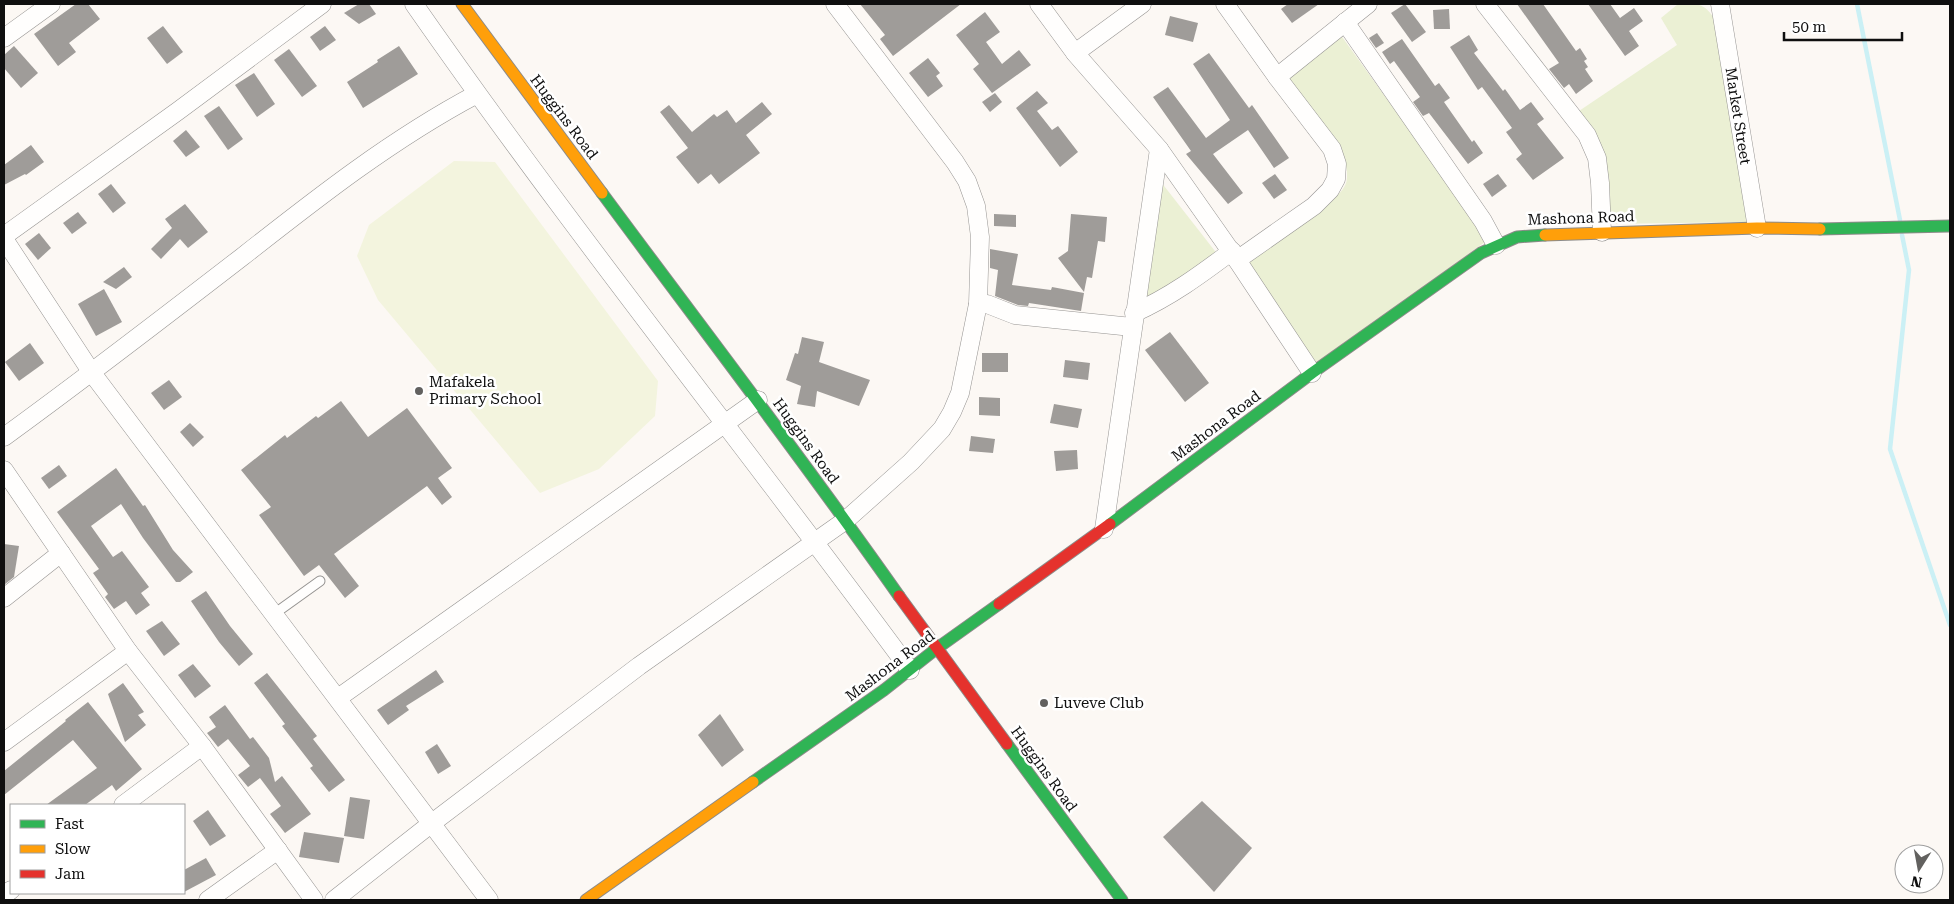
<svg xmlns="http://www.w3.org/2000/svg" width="1954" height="904" font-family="'Roboto Serif',serif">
<rect width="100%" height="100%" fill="#fcf8f4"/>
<g fill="#ebf0d4">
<path d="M1678,4C1699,4 1704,2 1716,21L1750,222L1608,224L1576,113L1677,45L1661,18Z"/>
<path d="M1340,34L1477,224L1485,242L1314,366L1245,262C1265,249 1341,202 1346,183C1349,174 1345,157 1340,149C1325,125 1302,101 1284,77Z"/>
<path d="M1161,182L1218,255L1141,305Z"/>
</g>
<path fill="#f3f4de" d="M454,161L495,162L658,381L655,416L599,469L540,493L378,300L357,256L369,225Z"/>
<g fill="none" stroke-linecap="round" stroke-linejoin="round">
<g stroke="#cbf0f5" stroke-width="4.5">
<path d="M1857,4L1900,220"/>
<path d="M1902,235L1909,270L1890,449L1950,625"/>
</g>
</g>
<g fill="#9f9c99">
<path d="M76,4H88L100,19L69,43L76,52L58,66L34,34Z"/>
<path d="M359,4H369L376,14L359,24L344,13Z"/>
<path d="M860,4H961L893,56L880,39L885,35Z"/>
<path d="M1288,4H1319L1292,23L1281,9Z"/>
<path d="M1405,4L1426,32L1412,42L1391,13Z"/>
<path d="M1517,4H1543L1576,51L1580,48L1587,59L1584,61L1588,67L1585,69L1593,81L1576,94L1569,84L1564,88L1549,69L1559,63Z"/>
<path d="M1588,4H1610L1620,18L1634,8L1643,21L1629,31L1639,46L1625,56Z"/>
<path d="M1449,9L1450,29H1434L1433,10Z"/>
<path d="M985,12L1000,32L986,42L1002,64L1019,50L1031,65L992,93L973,69L979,64L956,35Z"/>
<path d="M1170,16L1198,23L1193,42L1165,35Z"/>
<path d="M163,26L183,52L167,64L147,38Z"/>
<path d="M325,26L336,40L320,51L310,37Z"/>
<path d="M1377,33L1384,43L1376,48L1369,38Z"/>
<path d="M1469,35L1478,50L1474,53L1503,91L1505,89L1520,110L1531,102L1544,119L1537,124L1564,158L1533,180L1516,159L1522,154L1506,132L1512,128L1482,87L1478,90L1450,47Z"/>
<path d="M1402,39L1435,86L1439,83L1450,98L1444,102L1472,142L1474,140L1483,153L1468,164L1429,113L1423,116L1413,102L1420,97L1394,61L1390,64L1382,52Z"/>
<path d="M14,46L38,73L21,88L4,68V55Z"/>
<path d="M399,46L418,74L363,108L347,82L378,62L377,60Z"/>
<path d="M289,49L317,86L302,97L274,60Z"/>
<path d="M1209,53L1249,108L1252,105L1289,158L1274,168L1248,130L1213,154L1243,193L1228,204L1186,154L1191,151L1153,97L1168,87L1206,138L1230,120L1193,64Z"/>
<path d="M928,58L940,73L936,76L943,86L928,97L909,73Z"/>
<path d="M254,73L275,104L257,117L235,85Z"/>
<path d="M1037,91L1048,103L1037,111L1052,130L1058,126L1078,152L1060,167L1016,108Z"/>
<path d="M995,93L1002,102L990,112L982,102Z"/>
<path d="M762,102L772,114L746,135L760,153L719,184L711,174L698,184L676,157L688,148L660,112L669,105L692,132L714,114L717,117L727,110L736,123Z"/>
<path d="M219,106L243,139L228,150L204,116Z"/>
<path d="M186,130L200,147L186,157L173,141Z"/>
<path d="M31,145L44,162L26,175L25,174L4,185V165Z"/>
<path d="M1275,174L1287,190L1274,199L1262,183Z"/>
<path d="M1498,174L1507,186L1492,197L1483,184Z"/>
<path d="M111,184L126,203L113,213L98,194Z"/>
<path d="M185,204L208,232L188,248L180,239L161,259L151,249L172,228L165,219Z"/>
<path d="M78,212L87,223L72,234L63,223Z"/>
<path d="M994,214L1016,215V227L994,226Z"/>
<path d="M1071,214L1107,217L1105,242L1098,241L1092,278L1087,277L1084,292L1058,258L1068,251Z"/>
<path d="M39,233L51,248L38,260L25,244Z"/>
<path d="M990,249L1018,254L1012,285L1051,290L1052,287L1084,293L1081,311L1029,303L1028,306L1018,305L995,296L998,270L990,268Z"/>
<path d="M124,267L132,277L116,289L103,282Z"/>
<path d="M104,289L122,322L96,336L78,304Z"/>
<path d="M1170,332L1209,383L1185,402L1145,350Z"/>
<path d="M802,337L824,342L819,362L870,380L859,406L817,391L815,407L797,404L801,386L786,380L795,353L798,354Z"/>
<path d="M30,343L44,363L19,381L5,362Z"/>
<rect x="982" y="353" width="26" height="19"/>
<path d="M1065,360L1090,363L1088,380L1063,377Z"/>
<path d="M169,380L182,397L164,410L151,393Z"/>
<path d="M979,397L1000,398V416L979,415Z"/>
<path d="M341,401L368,437L407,408L452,468L438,478L452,497L442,505L427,486L334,554L359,586L345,598L319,565L304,576L259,515L271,507L241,470L285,435L287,438L316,416L318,418Z"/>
<path d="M1054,404L1082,409L1078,428L1050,423Z"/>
<path d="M190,423L204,437L193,447L180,432Z"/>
<path d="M971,436L995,439L993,453L969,451Z"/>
<path d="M1077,450L1078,469L1056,471L1054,451Z"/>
<path d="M59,465L67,476L49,489L41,478Z"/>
<path d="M116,468L143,506L145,505L173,550L193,572L180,582H176L143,538L121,504L91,526L113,557L122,551L149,587L141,593L150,605L136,615L126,601L114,609L105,597L108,594L93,573L99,569L57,512Z"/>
<path d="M4,544L19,546L14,577L4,585Z"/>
<path d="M206,591L230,626L253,654L239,666L219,642L191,601Z"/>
<path d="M162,621L180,644L164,656L146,631Z"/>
<path d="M193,664L211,686L195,698L178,675Z"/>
<path d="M436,670L444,682L406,706L409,710L388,725L377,710Z"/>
<path d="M267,673L317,736L313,739L345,780L329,792L310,768L313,766L282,726L285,724L254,683Z"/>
<path d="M123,683L144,712L138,715L146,725L125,742L108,694Z"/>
<path d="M88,702L142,769L116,791L112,785L85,805H46L97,768L73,740L4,795V771L66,721L65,720Z"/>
<path d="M225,705L250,739L253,737L269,758L275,782L282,776L311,814L285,833L270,814L281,806L260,778L248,787L238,775L250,766L228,739L218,747L207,733L216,727L209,717Z"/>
<path d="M720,714L744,750L722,767L698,735Z"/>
<path d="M437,744L451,766L438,774L425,752Z"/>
<path d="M350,797L370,800L364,839L344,836Z"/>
<path d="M1202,801L1252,848L1214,892L1163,837Z"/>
<path d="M208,810L226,836L210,846L193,821Z"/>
<path d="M304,832L344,838L339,863L299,857Z"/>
<path d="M206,858L216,875L184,892V870Z"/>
</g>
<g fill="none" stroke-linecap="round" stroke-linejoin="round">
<g stroke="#969492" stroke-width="11">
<path id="lane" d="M274,614L320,581"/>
</g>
<g stroke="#969492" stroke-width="19">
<g id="street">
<path d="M414,4C572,231 746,447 910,670"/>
<path d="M1039,4L1075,53L1159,149L1237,260L1312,373"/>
<path d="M1225,4L1277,77L1332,149L1337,164L1336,179L1330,190L1314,206L1237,260"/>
<path d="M1485,4L1587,135L1597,158L1600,183L1602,232"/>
<path d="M1720,4L1757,228"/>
<path d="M1345,22L1483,221L1496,245"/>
<path d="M4,38L51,4"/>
<path d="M1075,53L1142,4"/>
<path d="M1277,77L1368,4"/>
<path d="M4,236L178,111L322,4"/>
<path d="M4,239L92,373L489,900"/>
<path d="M978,304H987L1015,315L1132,327"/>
<path d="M1134,313C1170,297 1200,275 1232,251"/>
<path d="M4,437C84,379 163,318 242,257C317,198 392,139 477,94"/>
<path d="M4,470L128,651L202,746L314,900"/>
<path d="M1104,529L1159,149"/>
<path d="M4,598L61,553"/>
<path d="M338,698L758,400"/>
<path d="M4,742L128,651"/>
<path d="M123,805L202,746"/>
<path d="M4,895L11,890"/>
<path d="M208,900L278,850"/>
<path d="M334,900L432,823L639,666L846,520L911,462L942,429L952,412L960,393L978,304L980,237L976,206L967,181L955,162L835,4"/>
</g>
</g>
<g stroke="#8c8b89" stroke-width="13">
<g id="fast">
<path d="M602,193C701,327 803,459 899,596"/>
<path d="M1820,229L1950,226"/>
<path d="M1110,524L1312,373L1481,253L1517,237L1545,235"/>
<path d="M1007,744L1122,900"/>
<path d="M753,782L884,690L936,649L999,604"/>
</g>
</g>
<g stroke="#8c8b89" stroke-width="13">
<g id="slow">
<path d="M462,4L602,193"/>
<path d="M1545,235L1757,228L1820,229"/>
<path d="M586,900L753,782"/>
</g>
</g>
<g stroke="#8c8b89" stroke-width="13">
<g id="jam">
<path d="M899,596L1007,744"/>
<path d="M999,604L1110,524"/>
</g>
</g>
<use href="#lane" stroke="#fffefd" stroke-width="9"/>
<use href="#street" stroke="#fffefd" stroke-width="18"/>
<use href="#fast" stroke="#30b455" stroke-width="11"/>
<use href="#slow" stroke="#ff9f0a" stroke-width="11"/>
<use href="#jam" stroke="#e5322d" stroke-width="11"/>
</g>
<g fill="#62615f" stroke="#fff" stroke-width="2">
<circle cx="419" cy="391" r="5"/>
<circle cx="1044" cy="703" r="5"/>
</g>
<g text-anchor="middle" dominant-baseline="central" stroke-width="5" stroke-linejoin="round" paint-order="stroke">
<g font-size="15" fill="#0f0f0f" stroke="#fff">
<text transform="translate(1738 116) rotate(81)">Market Street</text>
<text transform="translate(564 117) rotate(53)">Huggins Road</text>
<text transform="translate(1581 218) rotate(-2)">Mashona Road</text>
<text transform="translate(1216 426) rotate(-37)">Mashona Road</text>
<text transform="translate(806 441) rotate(54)">Huggins Road</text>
<text transform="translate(890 666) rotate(-37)">Mashona Road</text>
<text transform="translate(1044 769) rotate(54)">Huggins Road</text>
</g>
<g font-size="15" fill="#0f0f0f" stroke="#fff" text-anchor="start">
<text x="429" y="382">Mafakela<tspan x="429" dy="17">Primary School</tspan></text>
<text x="1054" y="703">Luveve Club</text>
</g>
</g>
<rect width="1954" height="904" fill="none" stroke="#0f0f0f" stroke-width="10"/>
<rect x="10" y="804" width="175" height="90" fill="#ffffff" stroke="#9f9f9f"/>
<rect x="20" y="820" width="25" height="8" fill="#30b455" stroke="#9f9f9f"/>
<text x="55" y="829" font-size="15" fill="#0f0f0f">Fast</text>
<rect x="20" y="845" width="25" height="8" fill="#ff9f0a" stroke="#9f9f9f"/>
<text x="55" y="854" font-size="15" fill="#0f0f0f">Slow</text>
<rect x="20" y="870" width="25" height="8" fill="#e5322d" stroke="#9f9f9f"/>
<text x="55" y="879" font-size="15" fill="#0f0f0f">Jam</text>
<g transform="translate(1919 869) rotate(191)"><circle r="24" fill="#ffffff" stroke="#9f9f9f"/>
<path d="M0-4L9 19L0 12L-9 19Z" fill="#62615f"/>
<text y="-8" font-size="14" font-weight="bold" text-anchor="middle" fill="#0f0f0f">N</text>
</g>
<path d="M1784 32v8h118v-8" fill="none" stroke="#0f0f0f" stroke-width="2.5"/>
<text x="1792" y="32" font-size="15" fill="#0f0f0f" stroke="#ffffff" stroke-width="4" paint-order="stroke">50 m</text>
</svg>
